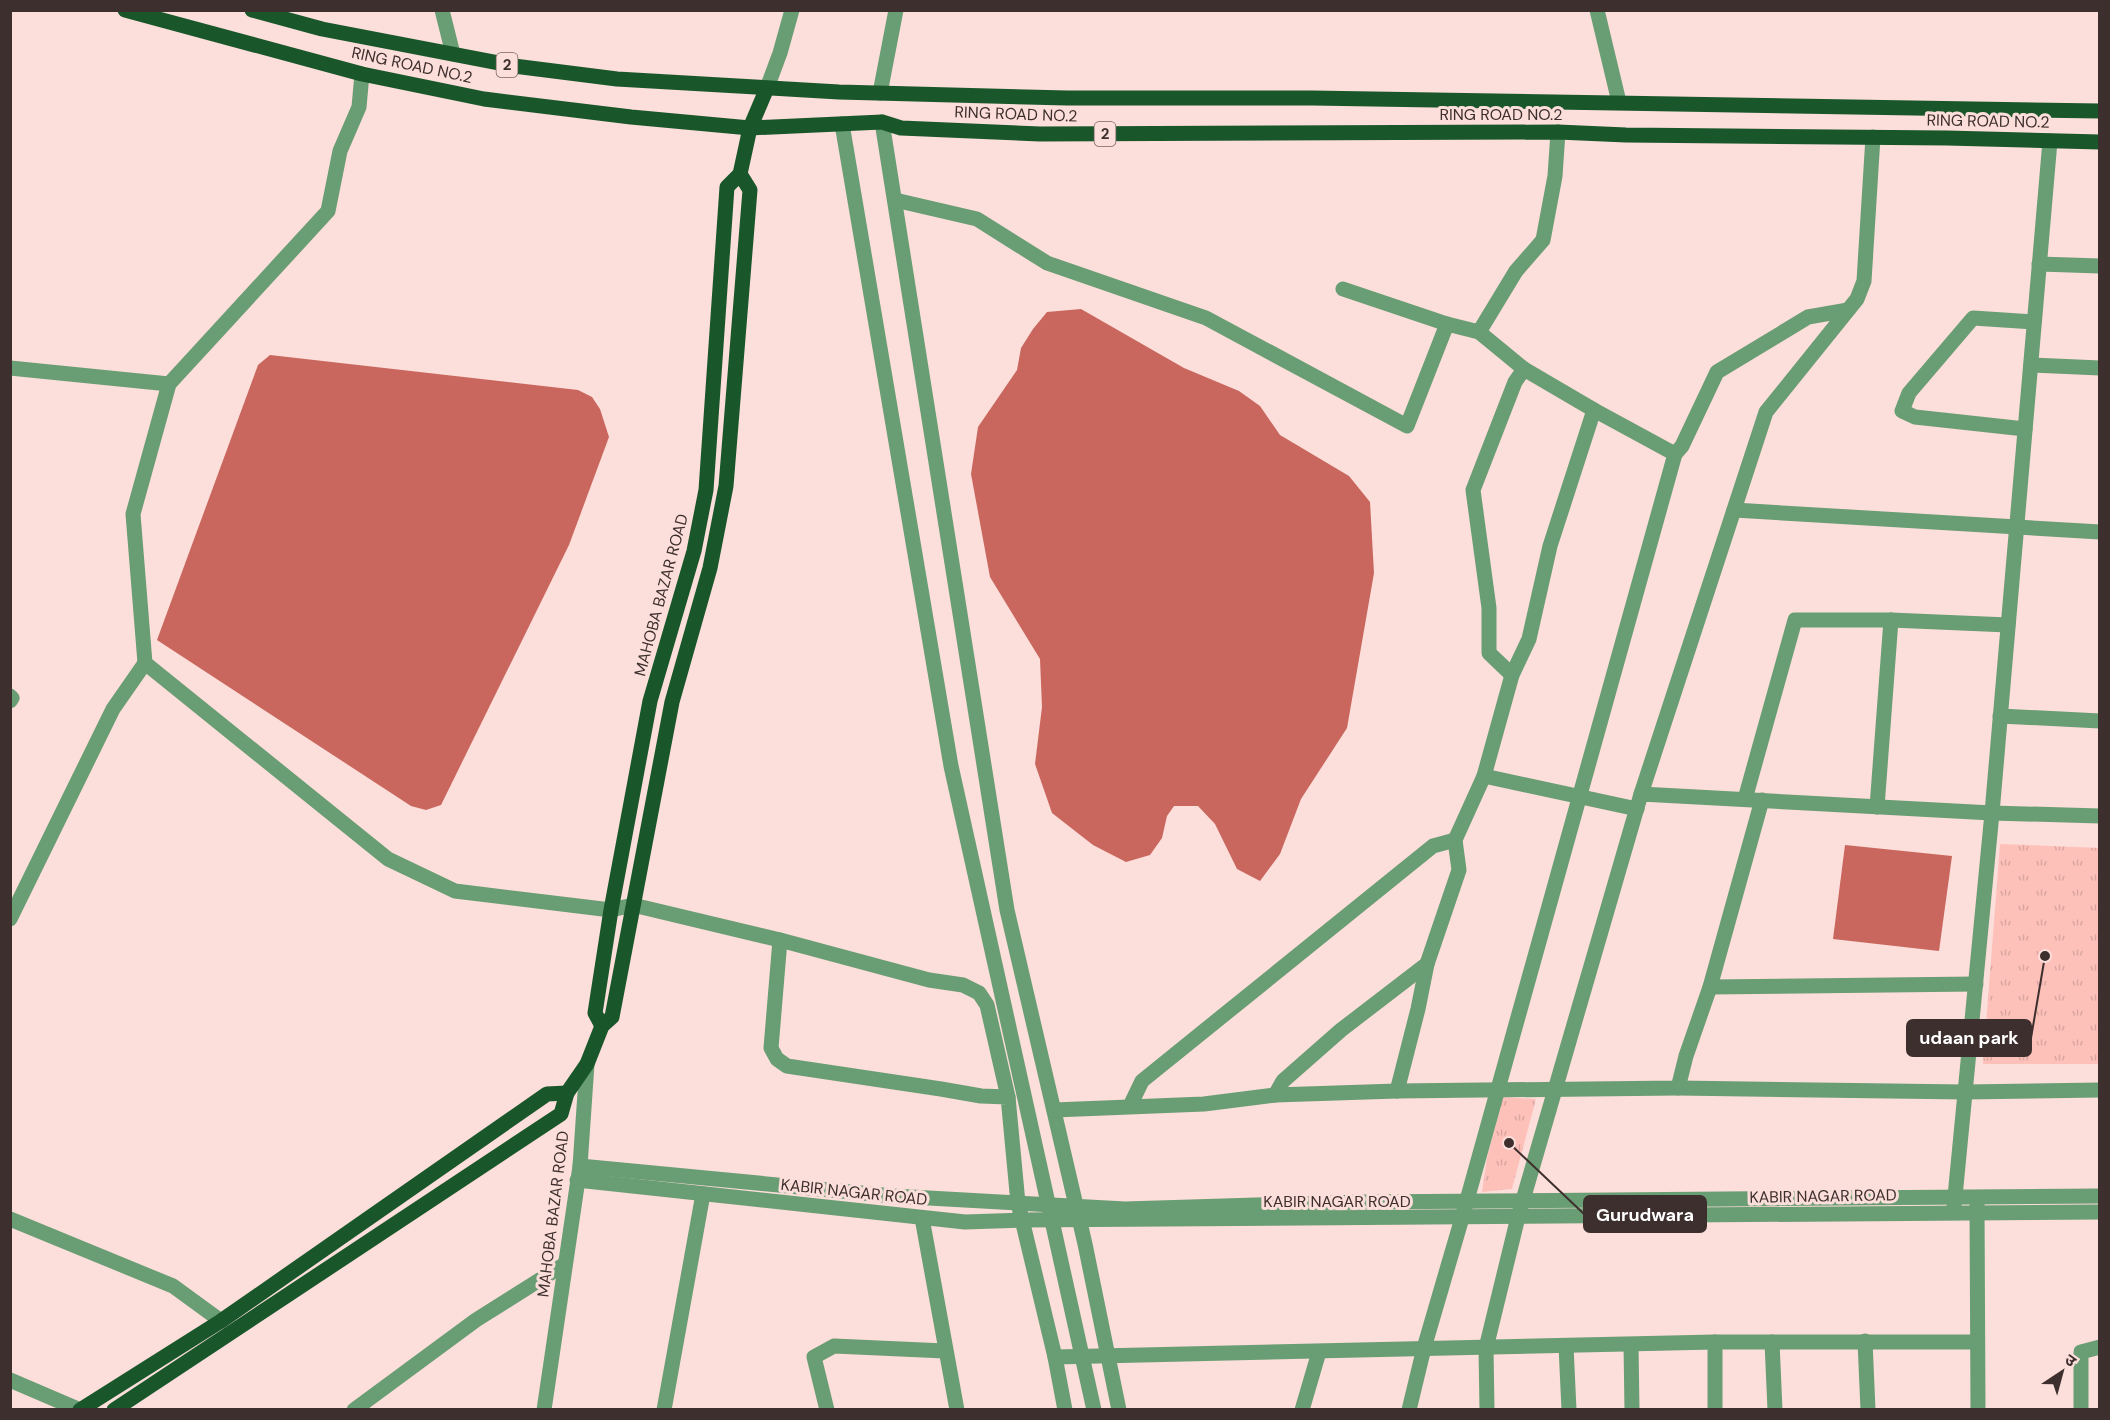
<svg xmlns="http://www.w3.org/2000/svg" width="2110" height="1420" font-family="'DM Sans','Noto Sans Devanagari',sans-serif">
<defs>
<pattern id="grass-tufts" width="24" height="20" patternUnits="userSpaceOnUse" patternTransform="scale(1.5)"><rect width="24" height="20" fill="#fdc1ba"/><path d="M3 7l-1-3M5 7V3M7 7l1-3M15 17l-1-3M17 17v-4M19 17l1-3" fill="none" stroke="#daa6a0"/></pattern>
</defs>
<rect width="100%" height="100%" fill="#fcdeda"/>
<g fill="url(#grass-tufts)">
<path d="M2000,844L2099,848V1064H1983Z"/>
<path d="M1503,1097L1536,1099L1512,1189L1482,1192L1487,1158Z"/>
</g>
<g fill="#c9675e">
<path d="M1081,309L1184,368L1239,391L1260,406L1280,435L1349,476L1370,502L1374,573L1347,728L1301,799L1280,854L1260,881L1237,869L1215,824L1198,806H1174L1167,816L1162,838L1150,855L1126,862L1093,845L1052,813L1035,764L1042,707L1040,659L990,577L971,474L978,427L1017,370L1021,348L1033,329L1047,312Z"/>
<path d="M270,355L578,390L592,397L600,409L609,437L569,545L441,805L426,810L411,806L157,640L258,365Z"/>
<path d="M1845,845L1952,856L1939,951L1833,939Z"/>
</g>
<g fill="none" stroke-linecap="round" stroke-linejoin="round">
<g stroke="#699d73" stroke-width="15">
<path d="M442,10L453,54"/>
<path d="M1597,10L1619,102"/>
<path d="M767,88L780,53L792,10"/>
<path d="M880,93L896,10"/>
<path d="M882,122L1007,910L1085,1244L1119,1410"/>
<path d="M842,124L951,766L1094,1410"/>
<path d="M895,200L977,219L1047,263L1206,318L1407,426L1447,324"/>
<path d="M2039,264L2100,266"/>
<path d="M1343,289L1447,324L1479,332L1524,369L1594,410L1675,454"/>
<path d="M1479,332L1516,271L1543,240L1555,176L1558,132"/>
<path d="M2031,365L2100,368"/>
<path d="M10,368L169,384L328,211L340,151L359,107L362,74"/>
<path d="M169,384L133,514L145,663L388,859L455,891L611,910L633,905L780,940L929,980L963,985L979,993L987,1005L1008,1097"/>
<path d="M2025,429L1915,417L1902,411L1909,393L1973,318L2034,322"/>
<path d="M1734,510L2100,532"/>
<path d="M1512,675L1489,653V608L1473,490L1515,382L1524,369"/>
<path d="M10,696L12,698L10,701"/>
<path d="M2000,716L2100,721"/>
<path d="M1484,776L1637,809"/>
<path d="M1641,794L1766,412L1857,299L1864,281L1873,137"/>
<path d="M1745,799L1795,620H1891L2008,625"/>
<path d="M1877,807L1891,620"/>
<path d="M10,919L113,709L145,663"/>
<path d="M780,940L771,1048L777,1059L787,1066L941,1089L981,1096L1008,1097L1018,1203L1055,1357L1065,1410"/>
<path d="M1710,987L1976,984"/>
<path d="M1678,1088L1965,1092L2100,1090"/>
<path d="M1397,1091L1418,1009L1427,964"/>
<path d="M1275,1095L1283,1081L1341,1030L1427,964L1459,870L1455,840L1484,776L1512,675L1529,639L1550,546L1594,410"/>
<path d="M1130,1106L1142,1081L1433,846L1455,840"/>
<path d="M1054,1110L1204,1104L1275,1095L1397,1091L1678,1088L1686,1056L1710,987L1762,800"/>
<path d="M580,1166L893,1196L1125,1209L1359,1202L2100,1196"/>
<path d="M577,1180L965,1222L1022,1220L2100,1212"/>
<path d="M1977,1203L1978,1410"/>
<path d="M1954,1207L1992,813L2050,141"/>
<path d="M922,1218L957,1410"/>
<path d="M10,1219L173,1286L221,1321"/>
<path d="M1865,1341L1868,1410"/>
<path d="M1772,1342L1775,1410"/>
<path d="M1631,1345L1632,1410"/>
<path d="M1566,1346L1569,1410"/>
<path d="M1055,1357L1715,1342H1977"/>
<path d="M10,1380L80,1410"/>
<path d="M354,1410L476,1320L565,1264"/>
<path d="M544,1410L580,1166L587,1064"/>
<path d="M664,1410L703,1194"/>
<path d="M827,1410L814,1357L834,1346L945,1351"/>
<path d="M1302,1410L1319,1352"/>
<path d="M1409,1410L1424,1348L1462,1218L1675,454L1682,446L1717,372L1808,317L1848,310"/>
<path d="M1487,1410L1486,1348L1518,1217L1641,794L1992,813L2100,816"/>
<path d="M1715,1410V1342"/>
<path d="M2081,1410V1352L2100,1347"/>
</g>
<g stroke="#19572b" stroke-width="15">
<path d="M125,10L362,74L484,99L631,117L750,128L882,122L901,128L1040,134L1558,132L1626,135L1947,138L2100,142"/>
<path d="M252,10L322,29L514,66L617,79L839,92L1067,98H1312L2100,111"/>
<path d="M602,1026L595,1013L611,910L650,701L694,551L706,490L727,187L740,174L750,128L767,88"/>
<path d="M80,1410L221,1321L547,1094L567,1093"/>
<path d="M114,1410L561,1114L567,1093L587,1064L602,1026L612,1017L672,702L710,568L726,486L750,190L740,174"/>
</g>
</g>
<g text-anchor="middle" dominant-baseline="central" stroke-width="6" stroke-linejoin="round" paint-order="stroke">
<g fill="#fcdeda" stroke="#766461" stroke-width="1.5">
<rect x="496.5" y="53" width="21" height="24" rx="4.5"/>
<rect x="1094.5" y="122" width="21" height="24" rx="4.5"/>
</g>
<g font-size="15" font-weight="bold" fill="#3d2f2d">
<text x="507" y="65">2</text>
<text x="1105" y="134">2</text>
</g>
<g font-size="16" fill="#3d2f2d" stroke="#fcdeda">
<text transform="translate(412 65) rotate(12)">RING ROAD NO.2</text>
<text transform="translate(1016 114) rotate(2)">RING ROAD NO.2</text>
<text x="1501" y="114">RING ROAD NO.2</text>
<text transform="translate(1988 121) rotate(1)">RING ROAD NO.2</text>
<text transform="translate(661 595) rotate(-75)">MAHOBA BAZAR ROAD</text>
<text transform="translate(854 1192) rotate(6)">KABIR NAGAR ROAD</text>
<text transform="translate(1823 1196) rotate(-1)">KABIR NAGAR ROAD</text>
<text x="1337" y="1201">KABIR NAGAR ROAD</text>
<text transform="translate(553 1214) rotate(-83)">MAHOBA BAZAR ROAD</text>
</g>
</g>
<path fill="none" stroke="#3d2f2d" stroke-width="2" d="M2045 956L2031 1038M1509 1143L1584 1214"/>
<g fill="#3d2f2d" stroke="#fcdeda" stroke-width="2">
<circle cx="2045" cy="956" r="6"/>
<circle cx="1509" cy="1143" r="6"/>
</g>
<g fill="#3d2f2d" stroke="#3d2f2d" stroke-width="2">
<rect x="1907" y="1020" width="124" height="36" rx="6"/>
<rect x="1584" y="1196" width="122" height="36" rx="6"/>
</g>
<g font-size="18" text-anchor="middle" font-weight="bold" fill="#fff">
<text x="1969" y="1044">udaan park</text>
<text x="1645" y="1221">Gurudwara</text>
</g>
<rect width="2110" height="1420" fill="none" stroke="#3d2f2d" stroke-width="24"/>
<g transform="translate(2062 1372) rotate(36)" stroke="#fcdeda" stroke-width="4.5" paint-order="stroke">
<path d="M0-4.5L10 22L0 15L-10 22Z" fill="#3d2f2d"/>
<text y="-9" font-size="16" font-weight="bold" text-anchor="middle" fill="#3d2f2d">उ</text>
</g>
</svg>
